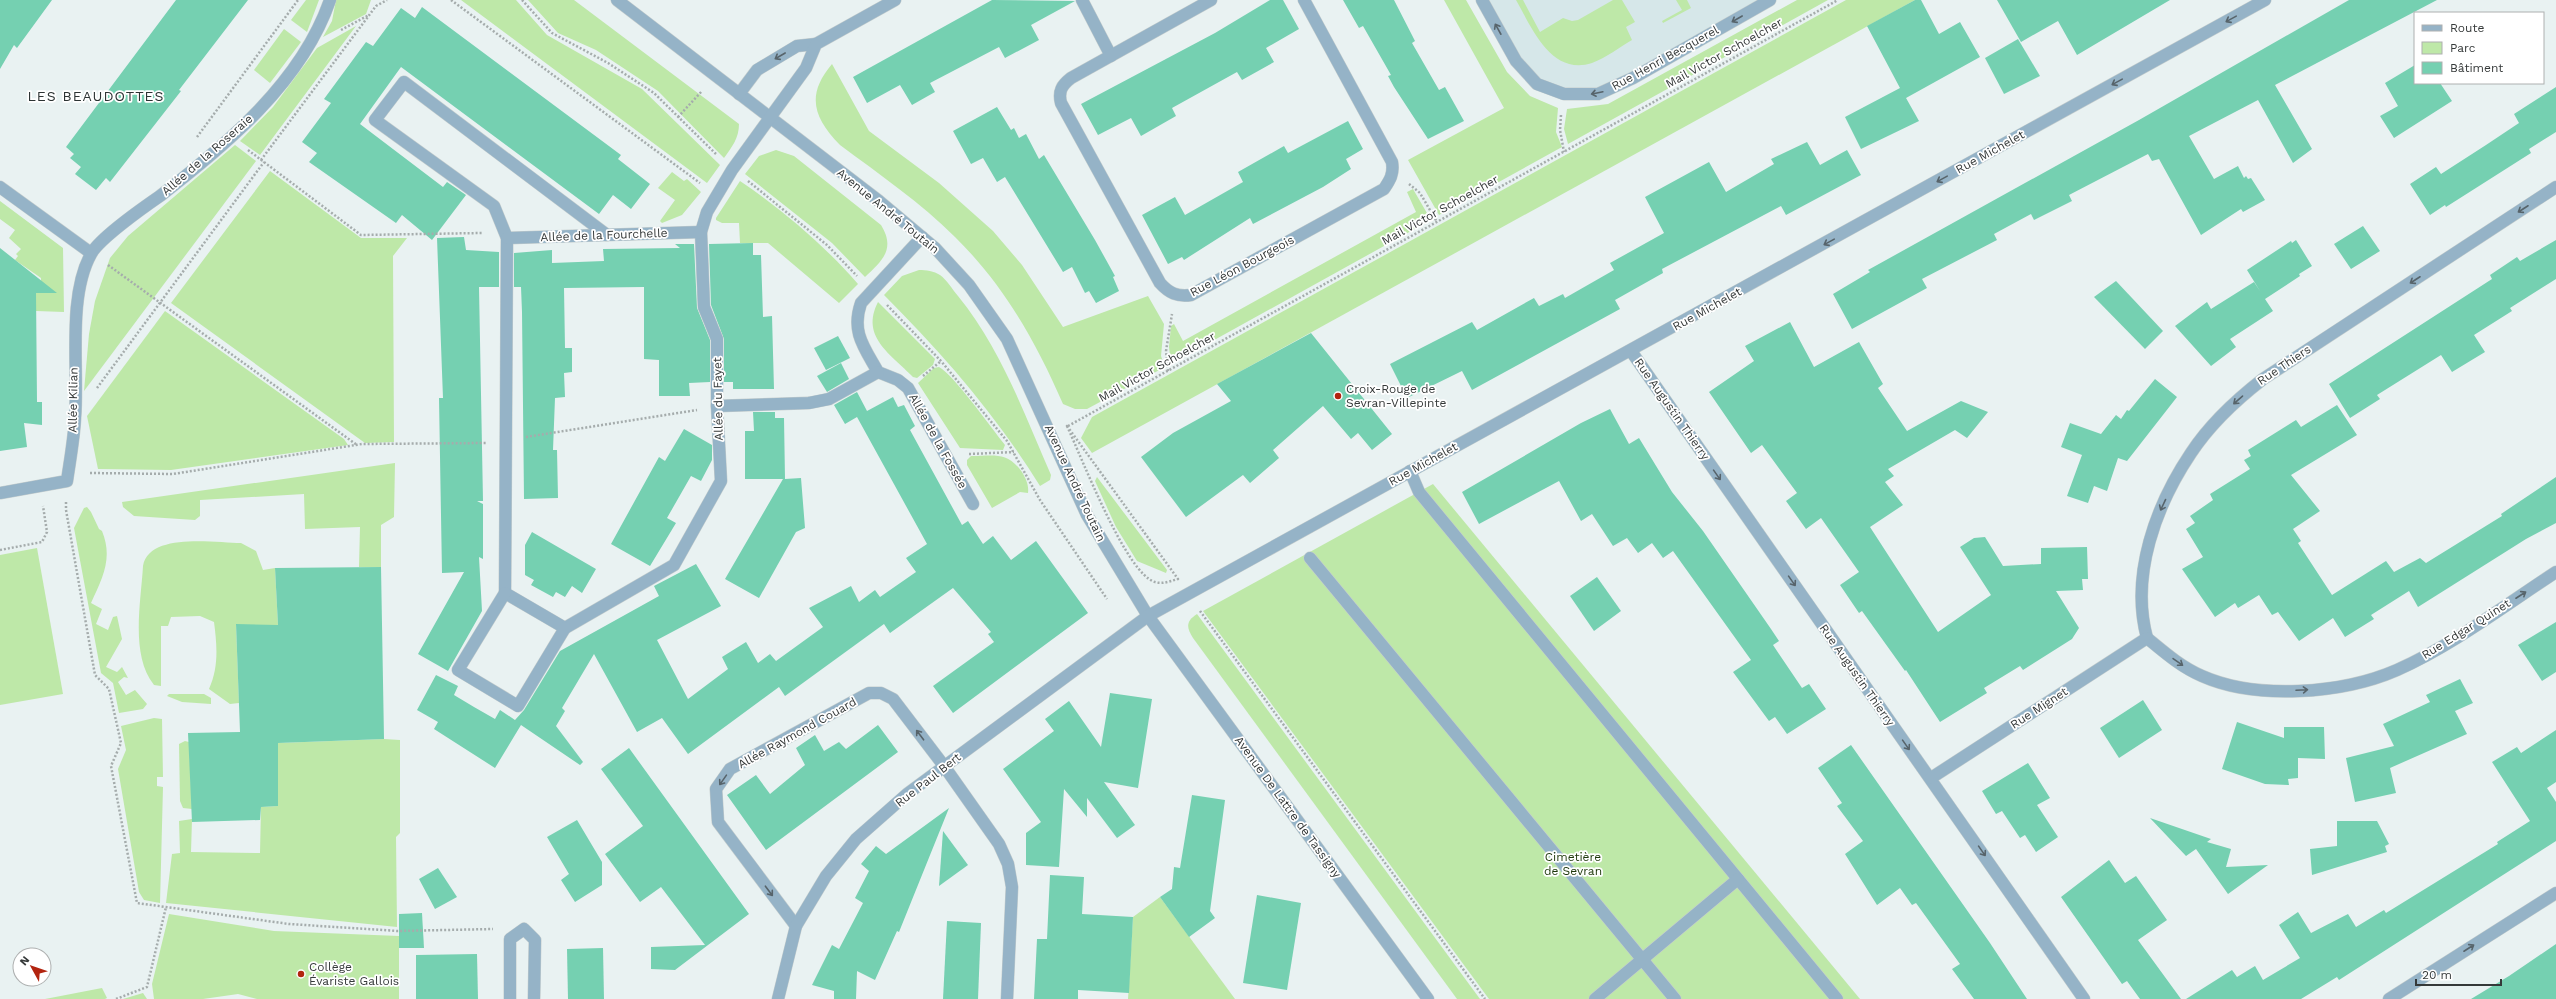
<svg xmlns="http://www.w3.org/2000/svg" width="2556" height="999" font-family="'Work Sans',sans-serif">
<rect width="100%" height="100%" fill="#e9f2f2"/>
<path fill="#d6e7e9" d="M1482,0H1769L1598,94L1537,84Z"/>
<g fill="#bee8a8">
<path d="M306,0H319L307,32L291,20Z"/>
<path d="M336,0H371L366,14L323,37L332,21Z"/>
<path d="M461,0H516L547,35L642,89L720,165L707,183Z"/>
<path d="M528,0H574L739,124C739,138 732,147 724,158L658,91L596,50L558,33Z"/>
<path d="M1444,0H1466L1507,72L1530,96L1558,108L1556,132L1562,147L1439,215L1408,160L1504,108Z"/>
<path d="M1516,0H1523L1540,32L1563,18L1572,21L1578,20L1613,0H1622L1635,22L1626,27L1632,40C1620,47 1606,58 1592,63C1551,76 1532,28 1516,0Z"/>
<path d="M1676,0H1687L1691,8L1663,23L1662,21L1682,10Z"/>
<path d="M1797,0H1828L1568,144L1564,129L1567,109L1608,104Z"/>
<path d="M1846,0H1915L1092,453L1081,438L1092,417Z"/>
<path d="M356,26L260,155L240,141L273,107L317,48Z"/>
<path d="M284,29L301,42L270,83L254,70Z"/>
<path d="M832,64L869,131L939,183L993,231L1022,265L1063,327L1148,296L1164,324L1161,356L1165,367L1087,409H1075L1063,404C1036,342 1004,285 955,237C921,203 879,174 840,145C813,117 806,95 832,64Z"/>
<path d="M235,145L256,161L84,391L89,334L95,301L110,258L128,236Z"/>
<path d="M776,150L794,156L881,225C896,249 882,261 865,277L832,243L745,174L759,156Z"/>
<path d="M270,171L361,238H407L393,256L394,442L365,443L171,303Z"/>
<path d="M672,172L684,181L687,179L701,192L682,215L662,223L660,221L675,200L658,188Z"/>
<path d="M740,181C783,210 824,245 858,284L839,303L768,243H740L739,223H722L716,220V218Z"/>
<path d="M1413,189L1431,220L1171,364L1169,347L1171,326L1174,324L1183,341L1416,212L1407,192Z"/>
<path d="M0,201L63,248L64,312L36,311V293H41V278L15,260L18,256L16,254L21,249L9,238L15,230L0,219Z"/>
<path d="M919,270C926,270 934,271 940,275C947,280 952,289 958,296C1001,349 1024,413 1051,475L1050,480L1040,486C996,415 943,354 884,295L902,276Z"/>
<path d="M878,302L935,359L933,365L917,378L913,377C891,354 860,337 878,302Z"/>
<path d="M165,311L344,439L348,445L171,470L98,469L87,416Z"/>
<path d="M939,367C954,375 992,429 1005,445L1003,450L960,448L918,383L934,368Z"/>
<path d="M971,456C994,456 1007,451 1022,472C1026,479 1029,485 1028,493L1020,492L992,508L967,465V460Z"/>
<path d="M395,463L394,517L381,525V567H359L360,527L305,529L304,494L200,500V516L195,520L134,516L123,507L122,502Z"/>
<path d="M1097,477L1167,570L1166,573L1137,561L1116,527L1095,481Z"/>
<path d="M1433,484L1860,999H1489L1203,611Z"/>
<path d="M87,507L91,512L99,529L102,531C113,558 103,577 91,603L102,609L96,624L108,630L113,617L117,616L122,639L106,667L117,672L122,667L128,678L124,677L118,682L126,695L135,690L147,704L143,709L119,713L113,683L101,673L74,528L84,508Z"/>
<path d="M241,543L256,551L263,570L275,568L278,625H236L239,703L230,704L209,689C219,667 217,645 214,622L200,616L171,617L168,626H161V686L154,685C130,655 141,602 143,566C149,532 215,543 241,543Z"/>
<path d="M37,548L63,694L0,705V555Z"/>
<path d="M1197,614L1480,999H1457L1193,638C1186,627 1186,621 1197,614Z"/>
<path d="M169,694H204L211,698V704L182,702L167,696Z"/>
<path d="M154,718L162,719L163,777H157V786L163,787L160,903L144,900L139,892L118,769L126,750L121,726Z"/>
<path d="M384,739L400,740V833L396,837L397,927L166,903L172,854L180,853L179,821L192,819L191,852L260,853L261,807L278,806V743Z"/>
<path d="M185,741L189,742L192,809L183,808L180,801L179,744Z"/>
<path d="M1160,897L1235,999H1128L1133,917Z"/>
<path d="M169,914L274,931L399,936V999H257L238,994L203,999H154L152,984Z"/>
<path d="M102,988L107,998L105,999H45Z"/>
<path d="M143,993L147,999H123Z"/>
</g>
<g fill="#75d0b1">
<path d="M0,0H52L17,48L14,45L0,69Z"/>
<path d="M176,0H248L179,90L181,91L110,182L106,178L96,190L75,174L81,167L70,158L74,154L66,147Z"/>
<path d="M992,0L1075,1L1031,25L1039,40L1005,58L999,47L930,83L935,92L912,105L900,85L867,103L853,77Z"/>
<path d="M1270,0H1283L1299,29L1266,48L1274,62L1242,80L1237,72L1172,108L1176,116L1141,136L1131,118L1098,135L1081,104L1215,33Z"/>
<path d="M1343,0H1394L1415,41L1412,43L1439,90L1445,87L1464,121L1428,139L1394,87L1388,76L1391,75L1363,26L1359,28Z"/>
<path d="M1915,0H1921L1939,34L1960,22L1980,57L1906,98L1919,121L1861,149L1845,117L1900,88L1867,26Z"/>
<path d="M1997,0H2170L2077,55L2058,21L2021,42Z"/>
<path d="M2349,0H2437L2275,85L2312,149L2293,163L2258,100L2189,136L2214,179L2238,166L2244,178L2246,176L2248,179L2251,178L2265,200L2243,212L2241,209L2201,235L2159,159L2152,161L2148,154L2069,195L2072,201L2034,220L2031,214L1994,234L1997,240L1922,279L1927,288L1852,329L1833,294L1870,272L1868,270L2139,120Z"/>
<path d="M422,7L621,155L618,159L650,184L631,209L613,195L599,214L401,67L360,124L443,187L447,182L466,195L432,240L402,215L396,223L309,162L317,153L302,142L331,103L324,99L366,42L373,46L401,8L415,18Z"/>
<path d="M2018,39L2040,76L2004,94L1985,58Z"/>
<path d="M2415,65V83H2440L2452,101L2394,138L2380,116L2398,106L2385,83Z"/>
<path d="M2556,87V132L2529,149L2531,153L2446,207L2445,205L2430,215L2410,184L2436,167L2441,174L2486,145L2519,123L2514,114Z"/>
<path d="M997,107L1011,130L1014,128L1019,138L1026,134L1039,159L1044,155L1095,240L1115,276L1113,277L1119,291L1096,303L1089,291L1085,293L1072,267L1063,272L1005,177L997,182L983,158L971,164L953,131Z"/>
<path d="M1348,121L1363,149L1346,159L1351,169L1323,187L1253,224L1250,218L1184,260L1182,257L1168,264L1142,215L1175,197L1185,215L1243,182L1238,172L1284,146L1288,153Z"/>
<path d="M1807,142L1820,165L1847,150L1861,175L1786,215L1781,206L1662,269L1663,273L1615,300L1620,309L1472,390L1462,371L1407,398L1390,364L1472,322L1477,330L1534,298L1539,306L1563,294L1565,298L1614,270L1610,263L1664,233L1645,197L1709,162L1726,192L1774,164L1771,159Z"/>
<path d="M2363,226L2380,251L2351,269L2334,244Z"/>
<path d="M464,237L466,250L499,252V287H479L483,501H477L483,504V559L479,557L482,611L448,671L418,654L464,572L442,573L439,398H443L437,238Z"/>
<path d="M2296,240L2312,266L2299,274L2300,276L2265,299L2273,311L2230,339L2236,347L2211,366L2175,326L2207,302L2211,309L2254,282L2260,291L2247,270L2291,241L2292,243Z"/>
<path d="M2556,240V279L2510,308L2512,311L2474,335L2485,352L2452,372L2441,355L2377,395L2380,399L2350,418L2329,384L2492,279L2490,275L2517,257L2520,261Z"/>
<path d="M753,243V255H761L763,317L772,316L774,389H733V382H724V339L711,305L709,244Z"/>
<path d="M675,244H694L697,308L710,340V382L689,383L690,396H659V360L644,359V287L564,288L565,348H572V372L564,373L565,397L555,398L553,450H557L558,498L524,499L522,312L521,287H514V253L552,250V263L604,261L603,249L680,248Z"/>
<path d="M0,248L57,293H36L37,402H42V425L24,423L27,447L0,451Z"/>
<path d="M2116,281L2163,331L2145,349L2094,297Z"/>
<path d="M1790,322L1814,367L1859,342L1883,384L1878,388L1907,431L1961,401L1988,412L1967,438L1955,430L1888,469L1894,476L1885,482L1903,505L1870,527L1938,632L1991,595L1960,547L1974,538L1985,537L2003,566L2041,564V548L2087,547L2088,579H2082L2083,590L2056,591L2079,628L2072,639L2023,670L2020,666L1984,688L1987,693L1940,722L1906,670L1905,671L1862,611L1859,613L1840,585L1859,572L1821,518L1806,529L1786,501L1797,493L1762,445L1751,453L1709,392L1754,361L1745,346Z"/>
<path d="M1311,333L1392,434L1372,450L1358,433L1351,439L1323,406L1273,450L1279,458L1250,483L1243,475L1186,517L1141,457L1173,433L1231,401L1217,384Z"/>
<path d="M838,336L850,358L826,370L814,348Z"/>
<path d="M841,363L849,379L827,392L817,376Z"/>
<path d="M2155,379L2177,397L2127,461L2118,458L2107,491L2094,486L2088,503L2067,496L2082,455L2061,447L2070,423L2101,434L2116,415L2121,419L2127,410L2129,411Z"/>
<path d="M857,392L867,411L893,397L898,407L904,405L915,426L910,430L962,525L968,521L983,544L993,536L1011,560L1036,541L1088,613L953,713L933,686L994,642L988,634L991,632L953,588L890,633L884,624L785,696L779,687L688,754L662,718L637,732L594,654L562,708L565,711L556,726L583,762L580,765L521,725L495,768L434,729L438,722L417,710L436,675L458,686L454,695L474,707L495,719L500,710L515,720L524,710L560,651L659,596L654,586L696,564L721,606L657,640L688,699L728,669L722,657L746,642L758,663L770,654L776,661L823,627L809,608L851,586L859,602L875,590L880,597L916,572L906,558L927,544L857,417L845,424L834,405Z"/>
<path d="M2337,405L2357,435L2291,475L2320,511L2293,529L2301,541L2298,543L2332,595L2386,561L2394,572L2420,558L2426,563L2502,516L2501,514L2556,477V523L2526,539L2418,607L2409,591L2371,615L2374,619L2345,637L2333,618L2299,641L2278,612L2272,615L2259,595L2238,608L2235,603L2215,617L2182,569L2203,557L2186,529L2195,523L2190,516L2213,500L2210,494L2250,469L2244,460L2251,456L2248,450L2296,420L2301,427Z"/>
<path d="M1610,409L1629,444L1639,438L1672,492L1703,531L1771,629L1779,641L1773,645L1802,688L1809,684L1826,709L1787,734L1775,717L1769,721L1733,672L1751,660L1673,551L1663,558L1652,543L1638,553L1627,538L1613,546L1592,514L1581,521L1559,481L1479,524L1462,492L1581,423Z"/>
<path d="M753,412H775V418H784L785,479L801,478L805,528L796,532L759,598L725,579L783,479H745V431H754Z"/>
<path d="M684,429L712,445V460L701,481L691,476L667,518L676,523L650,566L611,544L659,457L665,461Z"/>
<path d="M532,532L596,569L582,593L572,586L565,597L556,592L553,597L531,585L534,580L525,575V545Z"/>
<path d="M381,567L384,739L278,743V806L261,807L260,820L192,822L188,733L240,732L236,624L278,625L275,568Z"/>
<path d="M1597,577L1621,611L1594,631L1570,596Z"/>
<path d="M2556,622V672L2542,681L2518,645Z"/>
<path d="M2460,679L2473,703L2455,711L2467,734L2390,768L2396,793L2355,802L2346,758L2394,746L2383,724L2430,702L2426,695Z"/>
<path d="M1110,693L1152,699L1138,788L1104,782L1135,825L1117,838L1087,798V817L1064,789L1059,867L1026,865V833L1041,822L1003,769L1054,731L1045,719L1069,701L1101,747Z"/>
<path d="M2143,700L2162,730L2119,758L2100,728Z"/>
<path d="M2237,722L2284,738V727H2324L2325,759L2298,758V778L2288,779L2289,785L2265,784L2222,769Z"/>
<path d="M878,725L898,752L766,850L727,795L756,775L770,794L805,765L796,748L815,735L824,751L839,742L846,749Z"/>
<path d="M2556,730V782L2547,788L2556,802V841L2339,980L2337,977L2301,999H2186L2232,970L2237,977L2255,966L2263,980L2300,958L2279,925L2298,912L2311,933L2348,914L2356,927L2384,910L2386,913L2498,844L2497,842L2530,821L2492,762L2517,747L2521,753Z"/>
<path d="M1851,745L1990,943L2027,999H1974L1952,969L1960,964L1916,903L1912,905L1900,888L1877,905L1845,854L1863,841L1837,806L1842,803L1818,768Z"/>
<path d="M629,748L749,914L675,970L651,969V947L705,945L661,887L640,902L605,854L643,826L601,769Z"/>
<path d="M2028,763L2050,798L2037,805L2058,837L2036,852L2025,835L2020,838L2002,811L1996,814L1982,791Z"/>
<path d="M1192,795L1225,800L1210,911L1215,918L1189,937L1160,897L1172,889L1174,867L1180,868Z"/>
<path d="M949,808L899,932L897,931L875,980L857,971L856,999H834V991L812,985L832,945L839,949L863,903L855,898L869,871L861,864L876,846L886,854Z"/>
<path d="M2150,818L2211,839L2207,842L2231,849L2226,867L2268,865L2228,894L2196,849L2186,856Z"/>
<path d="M577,820L602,862V885L575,902L561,880L569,874L547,837Z"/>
<path d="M2337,821H2377L2389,844L2385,846L2387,852L2312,875L2310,849L2337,846Z"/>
<path d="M943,831L968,865L939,886Z"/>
<path d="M2109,860L2125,883L2136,876L2167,920L2138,940L2181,999H2140L2127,981L2122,984L2061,897Z"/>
<path d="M438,868L457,897L435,909L419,879Z"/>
<path d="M1050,875L1084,877L1082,914L1133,917L1129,993L1078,990V999H1034L1037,939H1047Z"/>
<path d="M1257,895L1301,903L1287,990L1243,983Z"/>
<path d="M422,913L424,948H399V914Z"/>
<path d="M947,921L981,923L978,999H943Z"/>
<path d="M2556,944V999H2471L2509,976Z"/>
<path d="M603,948L604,999H568L567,949Z"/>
<path d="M477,954L478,999H416V955Z"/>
</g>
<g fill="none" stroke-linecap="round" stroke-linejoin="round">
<g stroke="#c5cdcd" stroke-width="13">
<g id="minor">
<path d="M617,0L879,201L935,248L969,285L1007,339L1087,515L1148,616L1428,999"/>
<path d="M1082,0L1111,56"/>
<path d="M1211,0L1071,78C1062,85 1058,91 1061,103L1160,283C1169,293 1177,297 1191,295L1384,189C1390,180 1394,174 1392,162L1304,0"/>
<path d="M1482,0L1516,61L1537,84L1564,94H1598L1633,78L1770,0"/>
<path d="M739,94L757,70L797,46L816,44"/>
<path d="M0,187L91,253"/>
<path d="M607,235L404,82L375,120L494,206L507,238L505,593L565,628L674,565L721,481L717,406V339L704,307L701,232L707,212L732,170L806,68L816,44L895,0"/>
<path d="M922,237L861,303C851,332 864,347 878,372L898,380L908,388L973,504"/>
<path d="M507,238L701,232"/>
<path d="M1631,351L2084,999"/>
<path d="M717,406L809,403L829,399L878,372"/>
<path d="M1410,471L1419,492L1837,999"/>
<path d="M0,493L67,481C70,460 74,439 75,418C79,370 67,297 91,254C99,239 144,207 160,196C226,145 302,82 330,0"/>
<path d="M1310,558L1675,999"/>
<path d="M505,593L458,670L518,706L565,628"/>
<path d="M2147,638C2130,575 2156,505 2191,453C2210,424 2236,400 2263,379L2556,187"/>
<path d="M2147,638C2164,652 2181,667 2202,676C2256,700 2342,694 2397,670C2453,645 2504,606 2556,572"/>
<path d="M1931,778L2147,638"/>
<path d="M796,926L718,822L716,789L730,769L869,693H881L893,699L944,766L999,844L1008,864L1012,887L1007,999"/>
<path d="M510,999V939L524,929L535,940L534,999"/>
<path d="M778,999L796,926L826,876L856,839L907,794L1148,616L2265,0"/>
<path d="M1595,999L1738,879"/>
<path d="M2389,999L2556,893"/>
</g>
</g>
<g stroke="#a5acac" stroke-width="2.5" stroke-dasharray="2 2" stroke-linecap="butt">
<path d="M451,0L700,183"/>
<path d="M522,0L552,33L608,63L654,93L717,155"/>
<path d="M341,30L369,15"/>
<path d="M1561,115L1560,130L1564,152"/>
<path d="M678,117L702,91"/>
<path d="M197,137L298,0"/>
<path d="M248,150L361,235L482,233"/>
<path d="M261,160L376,6L387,0"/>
<path d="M748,181L827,245L857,276"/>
<path d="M1409,184L1420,193L1437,222"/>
<path d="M108,265L357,445"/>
<path d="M887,305L941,361L1007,441L1040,500L1107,599"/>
<path d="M1168,371L1166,351L1172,314"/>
<path d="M923,376L941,361"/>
<path d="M97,388L264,162"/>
<path d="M1067,426L1178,579C1167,582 1159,586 1149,579C1121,559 1083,461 1067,426Z"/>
<path d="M1068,426L1838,0"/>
<path d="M526,437L697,410"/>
<path d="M969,454L1014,452"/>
<path d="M90,473L173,474L362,444L486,443"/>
<path d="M66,502V510L95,675L109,689L121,743L111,766L137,903L289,924L398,931L493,929"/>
<path d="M0,550L42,542L47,532L43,506"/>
<path d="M1200,611L1485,999"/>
<path d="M116,999L147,987L166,907"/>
</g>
<use href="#minor" stroke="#95b3c7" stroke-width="12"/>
</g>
<defs><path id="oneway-shaft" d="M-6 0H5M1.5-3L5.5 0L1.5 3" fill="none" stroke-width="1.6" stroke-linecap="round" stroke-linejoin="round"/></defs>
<g stroke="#57646b">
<use href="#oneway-shaft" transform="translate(1737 19) rotate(150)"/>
<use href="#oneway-shaft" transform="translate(2231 19) rotate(151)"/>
<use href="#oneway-shaft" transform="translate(1498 29) rotate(-119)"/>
<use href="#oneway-shaft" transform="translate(780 56) rotate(150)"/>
<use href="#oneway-shaft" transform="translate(2117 82) rotate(151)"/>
<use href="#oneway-shaft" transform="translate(1597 93) rotate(168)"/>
<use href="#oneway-shaft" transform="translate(1942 179) rotate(151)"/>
<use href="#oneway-shaft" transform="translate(2523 209) rotate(147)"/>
<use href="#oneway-shaft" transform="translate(1829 242) rotate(151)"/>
<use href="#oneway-shaft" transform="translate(2415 280) rotate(147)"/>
<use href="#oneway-shaft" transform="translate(2238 400) rotate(139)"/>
<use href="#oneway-shaft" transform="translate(1717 475) rotate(55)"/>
<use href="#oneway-shaft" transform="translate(2163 505) rotate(115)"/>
<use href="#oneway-shaft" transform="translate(1792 581) rotate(55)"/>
<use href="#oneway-shaft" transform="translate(2521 595) rotate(-33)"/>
<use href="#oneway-shaft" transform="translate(2178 662) rotate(35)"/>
<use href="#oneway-shaft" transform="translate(2302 690) rotate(-3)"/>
<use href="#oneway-shaft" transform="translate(920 735) rotate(-127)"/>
<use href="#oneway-shaft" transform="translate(1906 745) rotate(55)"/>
<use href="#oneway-shaft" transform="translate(723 780) rotate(125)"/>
<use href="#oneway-shaft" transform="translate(1982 851) rotate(55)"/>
<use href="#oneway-shaft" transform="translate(769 891) rotate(53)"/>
<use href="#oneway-shaft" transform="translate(2469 948) rotate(-33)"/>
</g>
<g fill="#b2240f" stroke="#fff" stroke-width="1.5">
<circle cx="1338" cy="396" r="4"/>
<circle cx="301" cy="974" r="4"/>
</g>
<g text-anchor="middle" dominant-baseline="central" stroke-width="3.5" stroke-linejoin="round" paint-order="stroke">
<g font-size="12" fill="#353939" stroke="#fff">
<text transform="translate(1724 53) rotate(-29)">Mail Victor Schoelcher</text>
<text transform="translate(1665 58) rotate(-29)">Rue Henri Becquerel</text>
<text transform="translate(1990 152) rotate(-29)">Rue Michelet</text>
<text transform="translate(207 155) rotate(-41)">Allée de la Roseraie</text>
<text transform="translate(1440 210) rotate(-29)">Mail Victor Schoelcher</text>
<text transform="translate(888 211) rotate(39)">Avenue André Toutain</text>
<text transform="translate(604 235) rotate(-2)">Allée de la Fourchelle</text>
<text transform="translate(1242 266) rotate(-28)">Rue Léon Bourgeois</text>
<text transform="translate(1707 309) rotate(-29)">Rue Michelet</text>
<text transform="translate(2284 365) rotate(-34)">Rue Thiers</text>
<text transform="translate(1157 367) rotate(-29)">Mail Victor Schoelcher</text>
<text transform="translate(718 399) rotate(-91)">Allée du Fayet</text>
<text transform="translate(73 400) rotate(-89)">Allée Kilian</text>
<text transform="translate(1672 409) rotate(55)">Rue Augustin Thierry</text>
<text transform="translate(938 441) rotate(61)">Allée de la Fossée</text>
<text transform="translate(1423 464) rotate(-29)">Rue Michelet</text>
<text transform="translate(1075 483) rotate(65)">Avenue André Toutain</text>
<text transform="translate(2466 629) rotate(-32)">Rue Edgar Quinet</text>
<text transform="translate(1857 675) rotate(55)">Rue Augustin Thierry</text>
<text transform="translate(2039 708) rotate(-33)">Rue Mignet</text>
<text transform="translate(797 733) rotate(-29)">Allée Raymond Couard</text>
<text transform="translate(928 780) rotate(-38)">Rue Paul Bert</text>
<text transform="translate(1288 807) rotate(54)">Avenue De Lattre de Tassigny</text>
</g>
<g font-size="12" fill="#353939" stroke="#fff" text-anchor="start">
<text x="1346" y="389">Croix-Rouge de<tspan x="1346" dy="14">Sevran-Villepinte</tspan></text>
<text x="309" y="967">Collège<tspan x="309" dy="14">Évariste Gallois</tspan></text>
</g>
<g font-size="12" fill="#1d370a" stroke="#fff">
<text x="1573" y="857">Cimetière<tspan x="1573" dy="14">de Sevran</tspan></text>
</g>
<g font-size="14" letter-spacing="1" fill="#2c3333" stroke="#fff">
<text x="96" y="96">LES BEAUDOTTES</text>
</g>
</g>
<rect x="2414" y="12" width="130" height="72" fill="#ffffff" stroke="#aeb0b0"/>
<rect x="2422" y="25" width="20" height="6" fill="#95b3c7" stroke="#aeb0b0"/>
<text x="2450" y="32" font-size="12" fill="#353939">Route</text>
<rect x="2422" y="42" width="20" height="12" fill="#bee8a8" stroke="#aeb0b0"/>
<text x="2450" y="52" font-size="12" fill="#353939">Parc</text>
<rect x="2422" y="62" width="20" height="12" fill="#75d0b1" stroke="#aeb0b0"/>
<text x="2450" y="72" font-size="12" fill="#353939">Bâtiment</text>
<g transform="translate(32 967) rotate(310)"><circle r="19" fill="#ffffff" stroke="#aeb0b0"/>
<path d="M0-3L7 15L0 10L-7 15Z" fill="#b2240f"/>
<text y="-6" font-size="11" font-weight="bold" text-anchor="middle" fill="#353939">N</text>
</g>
<path d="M2416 979v6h85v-6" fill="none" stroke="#353939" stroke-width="2"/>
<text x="2422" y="979" font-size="12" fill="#353939" stroke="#ffffff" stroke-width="3" paint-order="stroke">20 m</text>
</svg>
